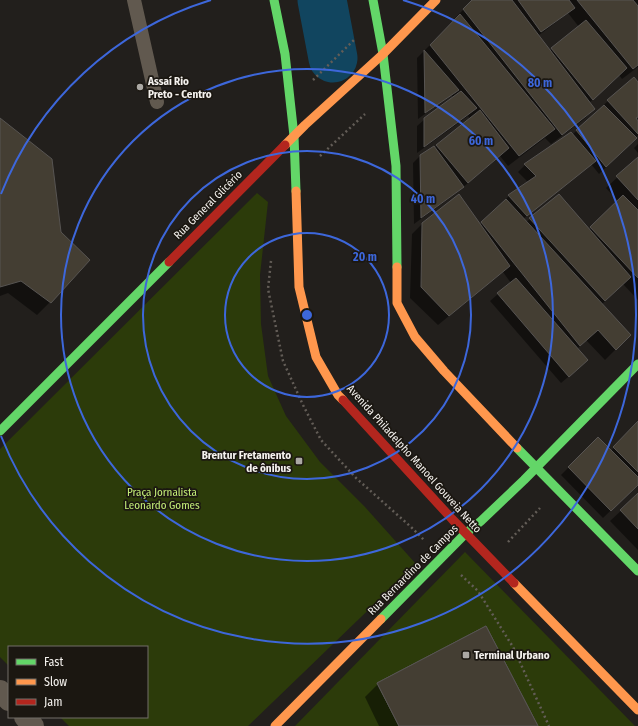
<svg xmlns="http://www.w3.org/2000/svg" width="638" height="726" font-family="'Fira Sans Condensed',sans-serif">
<rect width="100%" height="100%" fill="#221f1c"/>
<g fill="#2c3b0a">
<path d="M257,193L268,202L260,275L261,324L268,376L286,416L320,462L365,507L416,564L248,726H69L60,717H147V647H9V666L0,657V449Z"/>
<path d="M465,552L635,726H295Z"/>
</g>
<g fill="#0007" fill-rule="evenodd">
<path d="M473,0H638V67L622,79L619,75L589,103L594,109L583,120L551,144L545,138L508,166L500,156L455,194L414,224L413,163L421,155L434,148L470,119L468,116L417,153V126L425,119L454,98L451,95L418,119L417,58L454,21L453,20ZM568,13L579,27L550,51L538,36Z"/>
<path d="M638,83V117L635,119L638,122V135L636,138L599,174L591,164L523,219L526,222L530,219L589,230L618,201L606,188L638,158V300L623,284L602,304L630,335L605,360L586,340L577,349L580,367L561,383L490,301L498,294L511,283L503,272L438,325L410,298L412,234L422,224L480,225L502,204V203L509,196L528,182L518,172L525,165L572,135L608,101Z"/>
<path d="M0,120L50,302L37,315L8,293L0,296Z"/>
<path d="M638,144V153L634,148Z"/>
<path d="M638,422V486L637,485L603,518L561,475L598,438L611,451Z"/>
<path d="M638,495V550L610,521Z"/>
<path d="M378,684L536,726H379L365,697Z"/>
</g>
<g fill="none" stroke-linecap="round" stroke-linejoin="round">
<path stroke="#11455f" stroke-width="49" d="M322,0L333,58"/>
</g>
<g fill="#443e33" stroke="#575452">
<path d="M472,0H512L595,109L562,135L463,9Z"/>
<path d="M518,0H569L575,8L541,32Z"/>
<path d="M577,0H633L638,6V65L633,69Z"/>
<path d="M460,14L555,129L519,156L430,45Z"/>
<path d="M586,20L627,68L593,100L551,48Z"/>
<path d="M424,50L459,90L425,113Z"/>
<path d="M634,77L638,82V117L636,118L638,121V134L607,100Z"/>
<path d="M461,91L477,108L424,147V118Z"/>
<path d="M604,105L637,138L606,167L576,130Z"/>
<path d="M480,110L509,148L468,183L436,145Z"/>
<path d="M0,118L52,159L61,232L90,260L51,303L21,281L0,287Z"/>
<path d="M571,132L596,161L527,216L508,195L536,176L524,164Z"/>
<path d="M434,146L464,187L421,218L420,155Z"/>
<path d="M638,157V200L616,176Z"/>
<path d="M459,194L510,266L449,316L421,287L422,223Z"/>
<path d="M559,194L631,277L605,301L529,218Z"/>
<path d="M623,195L638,210V278L590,227Z"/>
<path d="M506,199L631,335L616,350L598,330L580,346L481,222Z"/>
<path d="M516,278L588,360L569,377L497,293Z"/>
<path d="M638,421V472L613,447Z"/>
<path d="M598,437L638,477V485L611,511L568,467Z"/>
<path d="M638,493V529L620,510Z"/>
<path d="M486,626L538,726H399L377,683Z"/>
<path d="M486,626L538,726H399L377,683Z"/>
</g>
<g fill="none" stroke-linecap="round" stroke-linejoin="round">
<g stroke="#635d57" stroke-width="2.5" stroke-dasharray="2 3" stroke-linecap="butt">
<path d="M313,80L354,40"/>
<path d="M320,156L365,114"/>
<path d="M271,261L268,289L283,361L303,405L321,440L356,478L411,527L424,540"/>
<path d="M508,542L540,508"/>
<path d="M461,575L478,591L513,647L549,726"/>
</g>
<path stroke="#61594f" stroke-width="14" d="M134,0L157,102"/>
<g stroke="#61594f" stroke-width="22">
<path d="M0,691L9,700"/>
<path d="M25,717L33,726"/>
</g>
<g stroke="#63d668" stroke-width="9">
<path d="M274,0L285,54L294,136L296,191"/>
<path d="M373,0L383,54L396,166L397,267"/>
<path d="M0,431L169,262"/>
<path d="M517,448L638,571"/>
<path d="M381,619L465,534L481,521L524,480L638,364"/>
</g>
<g stroke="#ff974d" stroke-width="9">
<path d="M285,145L305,125L383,54L436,0"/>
<path d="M296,191L299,287L316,357L338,395L343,400"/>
<path d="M397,267V303L415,337L444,371L517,448"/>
<path d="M514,583L638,710"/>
<path d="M275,726L381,619"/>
</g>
<g stroke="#b3261e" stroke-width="9">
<path d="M169,262L285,145"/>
<path d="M343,400L452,519L514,583"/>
</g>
</g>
<g fill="none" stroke="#3d67db" stroke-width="2">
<circle cx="307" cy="315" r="82"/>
<circle cx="307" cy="315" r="164"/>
<circle cx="307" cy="315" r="246"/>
<path d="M1 194A329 329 0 0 1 211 0M403 0A329 329 0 1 1 1 436"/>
</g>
<g fill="#aba8a4" stroke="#1b1711" stroke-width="1.5">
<circle cx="140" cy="87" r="4"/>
<rect x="295" y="457" width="8" height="8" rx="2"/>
<rect x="462" y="651" width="8" height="8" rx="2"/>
</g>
<g text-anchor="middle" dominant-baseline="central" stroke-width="3.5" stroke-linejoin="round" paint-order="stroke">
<g font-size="11" font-weight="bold" fill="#f5f2ee" stroke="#1b1711" text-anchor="start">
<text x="148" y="81">Assaí Rio<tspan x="148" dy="13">Preto - Centro</tspan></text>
<text x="291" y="455" text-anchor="end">Brentur Fretamento<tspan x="291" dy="13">de ônibus</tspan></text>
<text x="474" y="655">Terminal Urbano</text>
</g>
<g font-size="11" fill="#f5f2ee" stroke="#1b1711">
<text transform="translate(208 205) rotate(-45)">Rua General Glicério</text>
<text transform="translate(414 459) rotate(48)">Avenida Philadelpho Manoel Gouveia Netto</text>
<text transform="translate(413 570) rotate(-45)">Rua Bernardino de Campos</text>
</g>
<g font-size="11" fill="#c4ef78" stroke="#1b1711">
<text x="162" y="492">Praça Jornalista<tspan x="162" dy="13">Leonardo Gomes</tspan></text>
</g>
</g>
<circle cx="307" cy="315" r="6" fill="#3d67db" stroke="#1b1711" stroke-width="2"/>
<g font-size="12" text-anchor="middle" font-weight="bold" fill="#3d67db" stroke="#1b1711" stroke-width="3.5" stroke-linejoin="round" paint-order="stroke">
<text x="540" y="87">80 m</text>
<text x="481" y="145">60 m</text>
<text x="423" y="203">40 m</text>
<text x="365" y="261">20 m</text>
</g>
<rect x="8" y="646" width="140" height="72" fill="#1b1711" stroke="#726f69"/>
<rect x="16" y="659" width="20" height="6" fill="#63d668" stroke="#726f69"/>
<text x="44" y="666" font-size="12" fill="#f5f2ee">Fast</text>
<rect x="16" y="679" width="20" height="6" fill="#ff974d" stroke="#726f69"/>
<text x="44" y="686" font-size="12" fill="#f5f2ee">Slow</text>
<rect x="16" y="699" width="20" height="6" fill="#b3261e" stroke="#726f69"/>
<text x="44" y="706" font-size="12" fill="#f5f2ee">Jam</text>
</svg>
